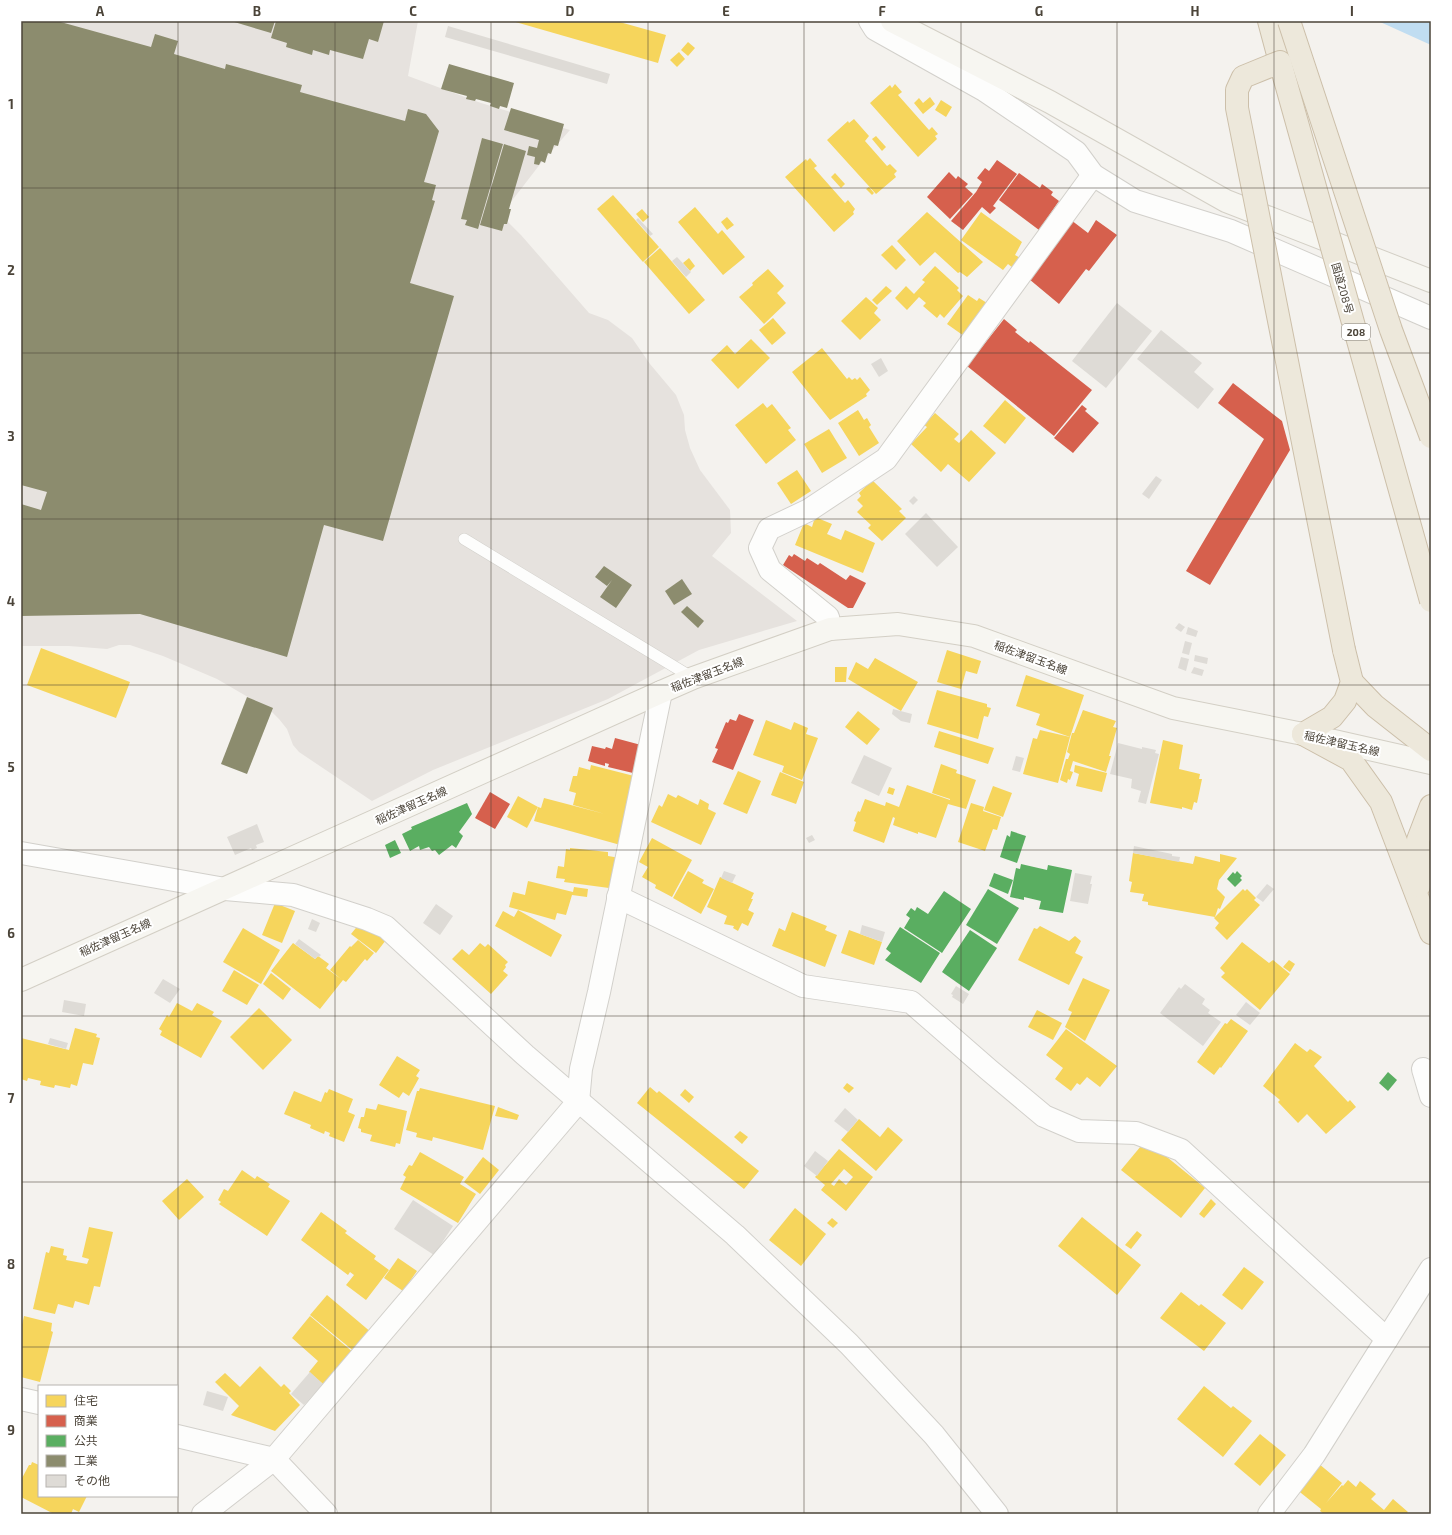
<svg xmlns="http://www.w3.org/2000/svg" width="1452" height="1535" font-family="'Exo 2','Noto Sans JP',sans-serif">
<rect width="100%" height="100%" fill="#f4f2ee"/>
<path fill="#e6e2de" d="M21,21H418L408,76L481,103L570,130L541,163L507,207L508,222L521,235L589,313L608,320L632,338L650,364L676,395L684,415L685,430L690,448L700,470L730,510L731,533L712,556L797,621L699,650L608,699L433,770L372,801L299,752L293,745L287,729L279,719L270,710L217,679L163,656L130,645H119L107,649L69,646H21Z"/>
<path fill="#c0ddf1" d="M1378,21H1431V45Z"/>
<g fill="#f6d55c" fill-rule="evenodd">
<path d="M512,21H616L666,35L658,63Z"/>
<path d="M688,42L695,48L688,56L681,50Z"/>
<path d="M679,52L685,59L677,67L670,60Z"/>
<path d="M895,84L902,92L898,95L929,130L932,127L938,134L935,136L937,139L918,157L870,103L890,85L892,88Z"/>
<path d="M930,97L935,104L923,114L914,103L919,98L923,103Z"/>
<path d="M941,100L952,107L946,117L935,110Z"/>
<path d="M854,119L869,136L865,141L887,166L890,164L897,171L894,174L896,177L876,194L827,140L848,121L849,123Z"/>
<path d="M876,136L886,147L882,151L872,139Z"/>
<path d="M810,158L817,166L814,168L845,203L848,200L855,209L853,212L854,214L834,232L785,177L806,159L807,161Z"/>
<path d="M835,173L845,184L841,188L831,177Z"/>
<path d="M869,187L874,193L872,195L866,189Z"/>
<path d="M613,195L659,247L643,262L597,209Z"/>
<path d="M695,207L718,234L722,230L745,257L723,275L678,222Z"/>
<path d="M642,209L649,217L643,222L636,214Z"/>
<path d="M927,212L983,262L967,277L960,272L958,273L935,252L920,266L897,241Z"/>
<path d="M981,212L1022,242L1015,255L1020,258L1013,268L1008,264L1003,270L961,240Z"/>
<path d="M727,217L734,225L727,230L721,222Z"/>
<path d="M892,245L906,260L896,270L881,255Z"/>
<path d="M660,248L705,300L689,314L644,262Z"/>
<path d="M689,258L695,266L690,271L683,263Z"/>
<path d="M935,266L959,288L957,290L963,296L944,318L940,314L937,318L923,306L926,303L919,297L907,310L895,298L906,286L914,294L925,282L922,280Z"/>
<path d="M768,269L784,286L777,293L786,303L764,324L739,297L753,285L752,283Z"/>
<path d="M886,286L892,291L877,305L872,300Z"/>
<path d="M968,295L977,301L979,298L987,303L964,336L947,324Z"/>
<path d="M866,297L878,308L874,313L881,320L860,340L841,321Z"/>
<path d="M773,318L786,333L772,345L759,330Z"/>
<path d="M751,339L770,358L738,389L711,360L727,345L735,354Z"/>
<path d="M822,348L847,379L849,377L852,380L855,378L857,380L860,377L870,390L866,394L867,396L830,420L792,372Z"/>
<path d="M1005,400L1026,418L1005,444L983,426Z"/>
<path d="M763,403L767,408L772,404L791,428L788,430L796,440L766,464L735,425Z"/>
<path d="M858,410L864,420L867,418L871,425L869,427L879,443L859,456L838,423Z"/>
<path d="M935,413L959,434L954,439L959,443L971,430L996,453L969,482L948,464L941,472L911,444L927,427L924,425Z"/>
<path d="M829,429L847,458L822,473L804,444Z"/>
<path d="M797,470L811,491L791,504L777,483Z"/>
<path d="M872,480L902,509L899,511L906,518L882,541L868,528L871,525L857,512L863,506L857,500L861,496L859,493Z"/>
<path d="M815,517L832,524L827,534L841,540L845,530L875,543L863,573L795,545L804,523L812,527Z"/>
<path d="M41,648L130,682L116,718L27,685Z"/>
<path d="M947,650L981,661L977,674L966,671L961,689L937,682Z"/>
<path d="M875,658L918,682L901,711L848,679L856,662L868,669Z"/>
<path d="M835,667H847L846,682H835Z"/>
<path d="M1026,675L1084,695L1070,737L1036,725L1040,714L1016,706Z"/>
<path d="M937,690L987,704V707L991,708L988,717L984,716L978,739L927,724Z"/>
<path d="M1083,710L1116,721L1113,727L1117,728L1109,756H1111L1106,772L1073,761L1070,771L1073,772L1070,780L1068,779L1067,783L1060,780L1066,759H1068L1070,754L1067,752L1072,733H1074Z"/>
<path d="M858,711L880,729L867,745L845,727Z"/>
<path d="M766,720L791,730L794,722L808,728L806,734L818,738L802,780L782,772L784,766L753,755Z"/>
<path d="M1040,730L1070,737L1058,783L1023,774L1033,738L1037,739Z"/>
<path d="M939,731L994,748L988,764L934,747Z"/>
<path d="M1163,740L1183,745L1179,769L1200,774L1199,779H1202L1197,803L1194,802L1192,810L1182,807V809L1150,803Z"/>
<path d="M941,764L957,770L956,773L976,780L966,809L948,804L936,838L918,832V834L893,825L895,818L893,817L884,843L853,831L856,822L854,821L858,811L860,812L865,799L885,806L886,802L899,807L907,785L950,800V799L932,793Z"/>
<path d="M591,765L634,776L624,846L534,821L538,807L541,808L544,798L605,814L573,805L576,793L569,791L573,776H577L579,767L590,770Z"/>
<path d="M1075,765L1107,773L1102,792L1076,786L1079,774L1074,772Z"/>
<path d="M738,771L761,781L747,814L723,804Z"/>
<path d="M780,772L804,782L796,804L771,795Z"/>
<path d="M993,786L1012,793L1003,817L984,810Z"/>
<path d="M889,787L895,789L893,795L887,793Z"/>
<path d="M668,794L676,798L678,795L698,805L700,799L709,804L708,809L716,813L701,845L651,822L659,805L662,807Z"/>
<path d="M518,796L538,807L527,828L507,817Z"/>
<path d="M971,803L984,807L983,811L1001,817L997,830L993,829L985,851L958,842Z"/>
<path d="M652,838L692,860L672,897L655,888L656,885L642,877L648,867L639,862Z"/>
<path d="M570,848L608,852V856L620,858L609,888L564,882L565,879L556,878L558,866L564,867L566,849L570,850Z"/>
<path d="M1133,853L1193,864L1195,856L1220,862V854L1237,858L1219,880L1217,889L1225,897L1220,909L1218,908L1215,917L1148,905V902L1142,901L1144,894L1130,892L1132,882L1129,881Z"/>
<path d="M688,871L704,880L702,883L714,889L701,914L673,898Z"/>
<path d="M720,877L754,893L751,899H753L748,910L754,913L748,926L742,923L738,931L733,928L734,926L724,924L727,916L707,907Z"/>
<path d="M528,881L573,892L574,887L588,889L587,897L572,895L566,915L557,913L555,920L509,907L513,892L525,895Z"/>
<path d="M1243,889L1245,891L1247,889L1256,898L1254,900L1260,905L1227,940L1215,928L1219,923L1214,918Z"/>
<path d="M275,903L295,911L282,943L262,935Z"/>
<path d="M518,910L562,935L551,957L495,926L503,911L514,917Z"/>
<path d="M792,912L827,926L825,930L837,935L825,967L772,946L779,928L785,931Z"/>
<path d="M364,918L389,936L376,953L351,934Z"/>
<path d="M1040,926L1069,941L1075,936L1081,941L1075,953L1083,957L1069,985L1018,960L1034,928L1037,929Z"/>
<path d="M243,928L280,950L261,984L223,962Z"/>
<path d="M849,930L882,942L874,965L841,953Z"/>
<path d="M358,940L374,953L367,961L365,959L346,982L343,980L320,1009L271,971L293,943L315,959L318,956L329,964L326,968L341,979L330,970L350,946L351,947Z"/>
<path d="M1242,942L1269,963L1273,960L1290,974L1260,1010L1221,977L1225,973L1220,968Z"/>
<path d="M480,943L485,947L488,944L508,962L505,965L506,967L503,971L508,975L491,994L452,959L462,949L469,955Z"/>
<path d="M1289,960L1295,964L1290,972L1283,967Z"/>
<path d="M234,970L259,985L247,1005L222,991Z"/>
<path d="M271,973L291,989L283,1000L263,984Z"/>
<path d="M1083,978L1110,990L1085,1041L1065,1027L1072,1012L1068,1010Z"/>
<path d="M177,1003L192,1011L197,1003L214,1012L212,1015L222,1021L201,1058L160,1035L162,1031L159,1029L167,1015L169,1017Z"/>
<path d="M259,1008L292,1040L263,1070L230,1037Z"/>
<path d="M1037,1010L1062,1023L1053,1040L1028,1027Z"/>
<path d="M1231,1019L1248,1031L1221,1068L1220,1067L1214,1075L1197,1062L1225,1023L1227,1024Z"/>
<path d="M75,1028L97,1034L96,1037L100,1038L93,1065L83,1063L77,1086L71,1084L70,1088L55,1085L54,1088L40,1085L41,1081L28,1078L27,1081L21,1079V1038L69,1050Z"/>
<path d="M1066,1029L1117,1066L1100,1087L1087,1077L1080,1085L1077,1083L1071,1091L1055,1079L1063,1068L1046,1055Z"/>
<path d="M1295,1043L1307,1052L1310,1049L1322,1057L1314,1066L1348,1102L1350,1100L1356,1107L1326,1134L1307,1114L1298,1123L1278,1102L1280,1100L1263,1086Z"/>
<path d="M397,1056L420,1070L416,1076L419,1078L409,1096L403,1092L399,1098L379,1085Z"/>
<path d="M847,1083L854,1088L849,1093L843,1088Z"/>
<path d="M650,1087L657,1093L659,1091L759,1171L744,1189L637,1103Z"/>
<path d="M420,1088L495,1106L483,1150L433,1137L432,1141L416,1137L417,1133L406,1130L417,1091H419Z"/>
<path d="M329,1089L353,1099L348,1112L355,1115L344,1142L329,1136L330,1133L325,1131L324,1134L310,1128L311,1125L284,1114L294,1091L321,1102L325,1092L327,1093Z"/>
<path d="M685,1089L694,1097L689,1103L680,1095Z"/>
<path d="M378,1104L407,1111L400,1144L396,1143L395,1147L370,1141L372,1135L361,1132V1129L358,1128L361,1117H364L366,1108L376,1110Z"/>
<path d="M498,1107L519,1115L517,1120L495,1116Z"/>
<path d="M859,1119L880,1137L888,1127L903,1140L876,1171L841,1140Z"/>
<path d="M740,1131L748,1137L742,1144L734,1137Z"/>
<path d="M1146,1140L1205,1188L1181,1218L1121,1170Z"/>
<path d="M839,1149L873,1177L846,1211L821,1190L825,1185L815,1177ZM844,1169L853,1177L846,1185L839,1179L834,1186L831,1184Z"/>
<path d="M420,1152L464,1177L460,1184L476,1194L458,1223L400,1189L406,1177L403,1175L409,1165L412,1166Z"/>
<path d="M483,1157L499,1170L480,1194L464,1182Z"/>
<path d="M242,1170L255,1179L257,1176L270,1184L268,1187L290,1201L267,1236L219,1204L221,1202L218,1200L224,1189L228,1191Z"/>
<path d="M187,1179L204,1197L179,1220L162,1201Z"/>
<path d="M1211,1199L1216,1204L1204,1218L1199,1214Z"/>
<path d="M795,1208L826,1234L801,1266L769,1240Z"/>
<path d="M321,1212L347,1231L345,1233L376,1256L374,1259L389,1270L366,1300L346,1285L354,1275L350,1272L348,1275L301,1240Z"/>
<path d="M1082,1217L1141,1265L1117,1295L1058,1246Z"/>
<path d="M832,1218L838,1223L833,1228L827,1223Z"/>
<path d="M89,1227L113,1232L100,1287L94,1286L89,1305L75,1301L73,1308L58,1304L55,1314L33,1309L46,1252L49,1253L51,1246L64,1249L63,1255L67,1256L66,1260L87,1264L89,1259L82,1257Z"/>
<path d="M1137,1231L1142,1235L1131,1249L1125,1245Z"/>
<path d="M398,1258L417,1271L403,1291L384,1278Z"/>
<path d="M1244,1267L1264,1282L1242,1310L1222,1295Z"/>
<path d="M1181,1292L1199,1306L1201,1304L1226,1323L1204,1351L1160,1318Z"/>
<path d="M327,1295L372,1333L356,1353L310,1315Z"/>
<path d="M24,1316L52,1323L51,1331L53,1332L40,1382L21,1377V1329Z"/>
<path d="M310,1316L354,1353L332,1379L329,1377L323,1384L309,1372L318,1361L292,1338Z"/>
<path d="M260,1366L281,1387L284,1384L291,1391L289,1393L300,1405L275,1431L231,1415L239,1406L215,1382L225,1373L240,1387Z"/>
<path d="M1204,1386L1231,1408L1233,1406L1252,1421L1223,1457L1177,1419Z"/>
<path d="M1260,1434L1286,1455L1260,1486L1234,1464Z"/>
<path d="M1313,1459L1342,1483L1326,1503L1342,1485L1343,1486L1348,1480L1356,1487L1360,1481L1376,1494L1371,1499L1384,1510L1393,1499L1408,1512L1406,1514H1324L1320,1511L1321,1509L1291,1485Z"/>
<path d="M32,1462L39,1465V1496H87L79,1512L73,1509L71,1514H54L21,1497V1480L29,1465H31Z"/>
</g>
<g fill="#d6604d">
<path d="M997,160L1017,174L993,206L996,208L990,214L982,207L963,230L951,221L976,192L982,182L977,178L985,168L989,171Z"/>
<path d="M949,172L956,179L958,176L968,184L965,187L973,194L950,219L927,197Z"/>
<path d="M1019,173L1040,188L1042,184L1053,192L1051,195L1059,201L1039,230L999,200Z"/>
<path d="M1071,220L1088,233L1096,220L1117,235L1089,271L1086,269L1059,304L1029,279Z"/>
<path d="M1004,319L1017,330L1015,332L1029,343L1030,341L1092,390L1054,436L967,366Z"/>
<path d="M1233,383L1282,421L1290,450L1210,585L1186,571L1264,439L1218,403Z"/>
<path d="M1082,405L1087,409L1085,411L1099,423L1073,453L1054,438Z"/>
<path d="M794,554L805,561L807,558L818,565L820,563L846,580L850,575L866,583L853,608H848L783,565L789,555L792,557Z"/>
<path d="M739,714L754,720L733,770L712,762L718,749L715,748L726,722L728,723L730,719L736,721Z"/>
<path d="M615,738L641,745L633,773L608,767L609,764L605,763V766L588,761L592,746L605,749L606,747L612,749Z"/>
<path d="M490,792L510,804L495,829L475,818Z"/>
</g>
<g fill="#5aae61">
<path d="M467,803L472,814L459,832L463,836L456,848L452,845L439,855L435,850L432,851L429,847L420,850L419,846L410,851L402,834L412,829L411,827Z"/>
<path d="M1011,831L1026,836L1017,863L1000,857L1007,835L1010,837Z"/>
<path d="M395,840L401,853L390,858L385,845Z"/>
<path d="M1021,864L1047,870L1048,865L1072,870L1063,913L1039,909L1041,901L1024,897V900L1010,897L1016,868L1020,869Z"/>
<path d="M1237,871L1242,876L1240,878L1242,880L1235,887L1227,879L1233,872L1235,874Z"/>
<path d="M994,873L1013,880L1008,894L989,886Z"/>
<path d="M988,889L1019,908L997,944L966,925Z"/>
<path d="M944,891L971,909L942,953L904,928L910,918L906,915L911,908L915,911L917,907L928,914Z"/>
<path d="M900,927L940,953L921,983L885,960L891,953L886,949Z"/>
<path d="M970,930L997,948L969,991L942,972Z"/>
<path d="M1388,1072L1397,1080L1388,1091L1379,1083Z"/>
</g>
<g fill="#8c8c6e">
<path d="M21,21H57L151,47L155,34L178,41L174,54L225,69L226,64L302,85L300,92L405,121L408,109L426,114L439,131L424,182L436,185L432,200L435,201L410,283L454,296L383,541L324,525L287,657L140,614L21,616V504L41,510L47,492L21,485Z"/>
<path d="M231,21H275L271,33Z"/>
<path d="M276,21H384L378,42L369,39L363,59L330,50L329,55L313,50L312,55L286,47L287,43L271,38Z"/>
<path d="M449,64L514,83L507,108L500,106L499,109L490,106L491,103L476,99L475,101L466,99L467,96L441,89Z"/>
<path d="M511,108L564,124L558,146L554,145L551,154L548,153L545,163L541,161L539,165L534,164L535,157L527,155L529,146L537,148L539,140L504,130Z"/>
<path d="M482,138L503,144L478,229L465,225L467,220L461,219Z"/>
<path d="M504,144L526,151L509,209H511L507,224H504L502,231L480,225Z"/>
<path d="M604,566L632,585L616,608L600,597L612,580L607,586L595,577Z"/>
<path d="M682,579L692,594L674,605L665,591Z"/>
<path d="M687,606L704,621L698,628L681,612Z"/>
<path d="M247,697L273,708L247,774L221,764Z"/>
</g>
<g fill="#dedbd6">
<path d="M448,26L610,74L607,84L445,37Z"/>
<path d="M638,218L653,234L650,236L636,220Z"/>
<path d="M677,257L691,272L686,277L672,261Z"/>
<path d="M1117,303L1152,331L1106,388L1072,361Z"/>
<path d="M1161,330L1202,363L1194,372L1214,389L1198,409L1137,359Z"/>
<path d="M881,358L888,371L879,377L871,364Z"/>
<path d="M1156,476L1162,480L1149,499L1142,494Z"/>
<path d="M914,496L918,500L913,505L909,501Z"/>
<path d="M926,513L958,547L937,567L905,534Z"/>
<path d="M1179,623L1185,627L1181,632L1175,628Z"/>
<path d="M1188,627L1198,631L1196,637L1186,634Z"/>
<path d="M1185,641L1192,643L1189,655L1182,653Z"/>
<path d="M1195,655L1208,658L1207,664L1194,661Z"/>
<path d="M1181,657L1189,659L1186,671L1178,668Z"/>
<path d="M1194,667L1204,670L1202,676L1191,673Z"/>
<path d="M893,709L912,714L910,723L901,721L892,714Z"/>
<path d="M1118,743L1142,749V747L1156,750L1155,753L1159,754L1146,804L1138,802L1141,791L1131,788L1132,779L1110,774Z"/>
<path d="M864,755L892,768L879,796L851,783Z"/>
<path d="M1016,756L1024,758L1020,772L1012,770Z"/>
<path d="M257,824L264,842L256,845L257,848L252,850L251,848L235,855L227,837Z"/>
<path d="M812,835L815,840L809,843L806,838Z"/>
<path d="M1134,846L1172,854V856L1180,857L1179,862L1133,853Z"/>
<path d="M724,871L736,875L732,883L721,878Z"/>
<path d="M1075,873L1092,876L1090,884H1092L1088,904L1070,901Z"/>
<path d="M1267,884L1274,889L1263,902L1256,897Z"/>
<path d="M436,904L453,916L440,935L423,923Z"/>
<path d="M312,919L320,923L316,932L308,929Z"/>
<path d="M862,925L885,932L882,942L860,934Z"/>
<path d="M299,939L321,955L319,957L318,956L315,959L295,944Z"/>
<path d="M163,979L180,989L170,1003L154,993Z"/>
<path d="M1185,984L1205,999L1202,1004L1210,1010L1208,1013L1221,1022L1203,1046L1160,1013L1179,987L1181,989Z"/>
<path d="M956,986L969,994L963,1004L952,997L953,995L951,994Z"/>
<path d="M64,1000L86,1004L84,1016L62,1012Z"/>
<path d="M1246,1002L1260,1013L1250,1025L1236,1015Z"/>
<path d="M50,1038L68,1043L66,1049L48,1044Z"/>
<path d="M845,1108L858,1120L848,1132L834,1121Z"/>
<path d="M815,1151L828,1161L817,1176L804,1166Z"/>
<path d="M413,1200L453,1226L434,1255L394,1229Z"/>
<path d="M310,1372L323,1384L304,1405L291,1394Z"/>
<path d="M207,1391L228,1397L223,1411L203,1405Z"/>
</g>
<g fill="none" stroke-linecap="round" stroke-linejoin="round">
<g stroke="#d2d0cb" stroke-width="12">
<path id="lane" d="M464,539L693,678"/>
</g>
<g stroke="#d2d0cb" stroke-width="24">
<g id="street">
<path d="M870,21L875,29L984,90L1076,152L1093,175L1135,201L1231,231L1431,318"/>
<path d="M830,629L828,617L770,570L760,548L769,529L809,510L886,459L1093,175"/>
<path d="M21,853L225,889L293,895L367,919L386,927L525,1055L735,1235L849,1344L934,1435L997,1514"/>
<path d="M618,897L803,986L911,1002L989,1070L1044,1116L1079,1131L1136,1133L1181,1150L1387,1339"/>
<path d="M1423,1069L1431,1096"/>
<path d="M21,1399L39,1403"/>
<path d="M177,1436L274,1459L326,1514"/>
<path d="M203,1514L274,1459L578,1102L581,1069L599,992L661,692"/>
<path d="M1269,1514L1314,1455L1431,1269"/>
</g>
</g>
<g stroke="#d3cfc5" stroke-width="24">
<g id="secondary">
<path d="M892,21L1050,102L1226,201L1431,281"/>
<path d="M21,980L661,692L693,678L830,629L898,624L974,636L1173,708L1303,734L1431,763"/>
</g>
</g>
<g stroke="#ccbfa9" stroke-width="24">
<g id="highway">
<path d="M1269,21L1280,62"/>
<path d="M1352,682L1375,706L1431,750"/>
<path d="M1303,734L1351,760L1381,802L1431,933"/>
<path d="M1303,734L1332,717L1345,701L1352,682L1344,650"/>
<path d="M1419,886L1418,840L1431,806"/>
</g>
</g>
<use href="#lane" stroke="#fdfdfc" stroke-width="11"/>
<use href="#street" stroke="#fdfdfc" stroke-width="22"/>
<use href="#secondary" stroke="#f7f6f1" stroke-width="22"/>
<use href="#highway" stroke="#ede8db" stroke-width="22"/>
<g stroke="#ccbfa9" stroke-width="24" stroke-linecap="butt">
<g id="highway-bridge">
<path d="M1289,21L1391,330L1431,437"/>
<path d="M1344,650L1237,108V90L1243,77L1280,62L1431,601"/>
</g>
</g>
<use href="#highway-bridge" stroke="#ede8db" stroke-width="22"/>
</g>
<path fill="none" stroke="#4b4439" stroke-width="1" stroke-opacity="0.55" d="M178,21V1514M335,21V1514M491,21V1514M648,21V1514M804,21V1514M961,21V1514M1117,21V1514M1274,21V1514M21,188H1431M21,353H1431M21,519H1431M21,685H1431M21,850H1431M21,1016H1431M21,1182H1431M21,1347H1431"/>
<g text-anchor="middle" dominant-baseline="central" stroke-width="4" stroke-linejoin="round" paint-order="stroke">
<rect fill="#fff" stroke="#817c74" stroke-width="1" x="1342" y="324" width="28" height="16" rx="3"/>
<g font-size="10" font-weight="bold" fill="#4b4439">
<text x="1356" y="332">208</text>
</g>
<g font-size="11" fill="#4b4439" stroke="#fff">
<text transform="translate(1343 288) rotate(74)">国道208号</text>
<text transform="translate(1031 657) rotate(20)">稲佐津留玉名線</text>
<text transform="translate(707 674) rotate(-21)">稲佐津留玉名線</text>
<text transform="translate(1342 743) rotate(13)">稲佐津留玉名線</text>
<text transform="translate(411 805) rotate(-24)">稲佐津留玉名線</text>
<text transform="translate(115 937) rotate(-24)">稲佐津留玉名線</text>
</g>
</g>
<rect width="1452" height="1535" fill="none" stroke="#ffffff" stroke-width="44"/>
<rect x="38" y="1385" width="140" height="112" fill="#ffffff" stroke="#b7b4b0"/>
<rect x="46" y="1395" width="20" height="12" fill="#f6d55c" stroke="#b7b4b0"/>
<text x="74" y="1405" font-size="12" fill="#4b4439">住宅</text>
<rect x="46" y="1415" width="20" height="12" fill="#d6604d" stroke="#b7b4b0"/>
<text x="74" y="1425" font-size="12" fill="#4b4439">商業</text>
<rect x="46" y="1435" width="20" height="12" fill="#5aae61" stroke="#b7b4b0"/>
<text x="74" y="1445" font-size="12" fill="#4b4439">公共</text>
<rect x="46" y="1455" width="20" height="12" fill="#8c8c6e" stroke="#b7b4b0"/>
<text x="74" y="1465" font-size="12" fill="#4b4439">工業</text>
<rect x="46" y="1475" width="20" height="12" fill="#dedbd6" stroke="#b7b4b0"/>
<text x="74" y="1485" font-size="12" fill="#4b4439">その他</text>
<rect x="22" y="22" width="1408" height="1491" fill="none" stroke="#4b4439" stroke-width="1.5"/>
<g font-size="13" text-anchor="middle" font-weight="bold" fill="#4b4439">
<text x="100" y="16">A</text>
<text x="257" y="16">B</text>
<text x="413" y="16">C</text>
<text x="570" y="16">D</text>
<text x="726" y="16">E</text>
<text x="882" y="16">F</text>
<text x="1039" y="16">G</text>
<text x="1195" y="16">H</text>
<text x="1352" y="16">I</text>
<text x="11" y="109">1</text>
<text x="11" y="275">2</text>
<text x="11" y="441">3</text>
<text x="11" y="606">4</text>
<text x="11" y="772">5</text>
<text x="11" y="938">6</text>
<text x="11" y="1103">7</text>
<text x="11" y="1269">8</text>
<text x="11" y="1435">9</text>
</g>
</svg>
